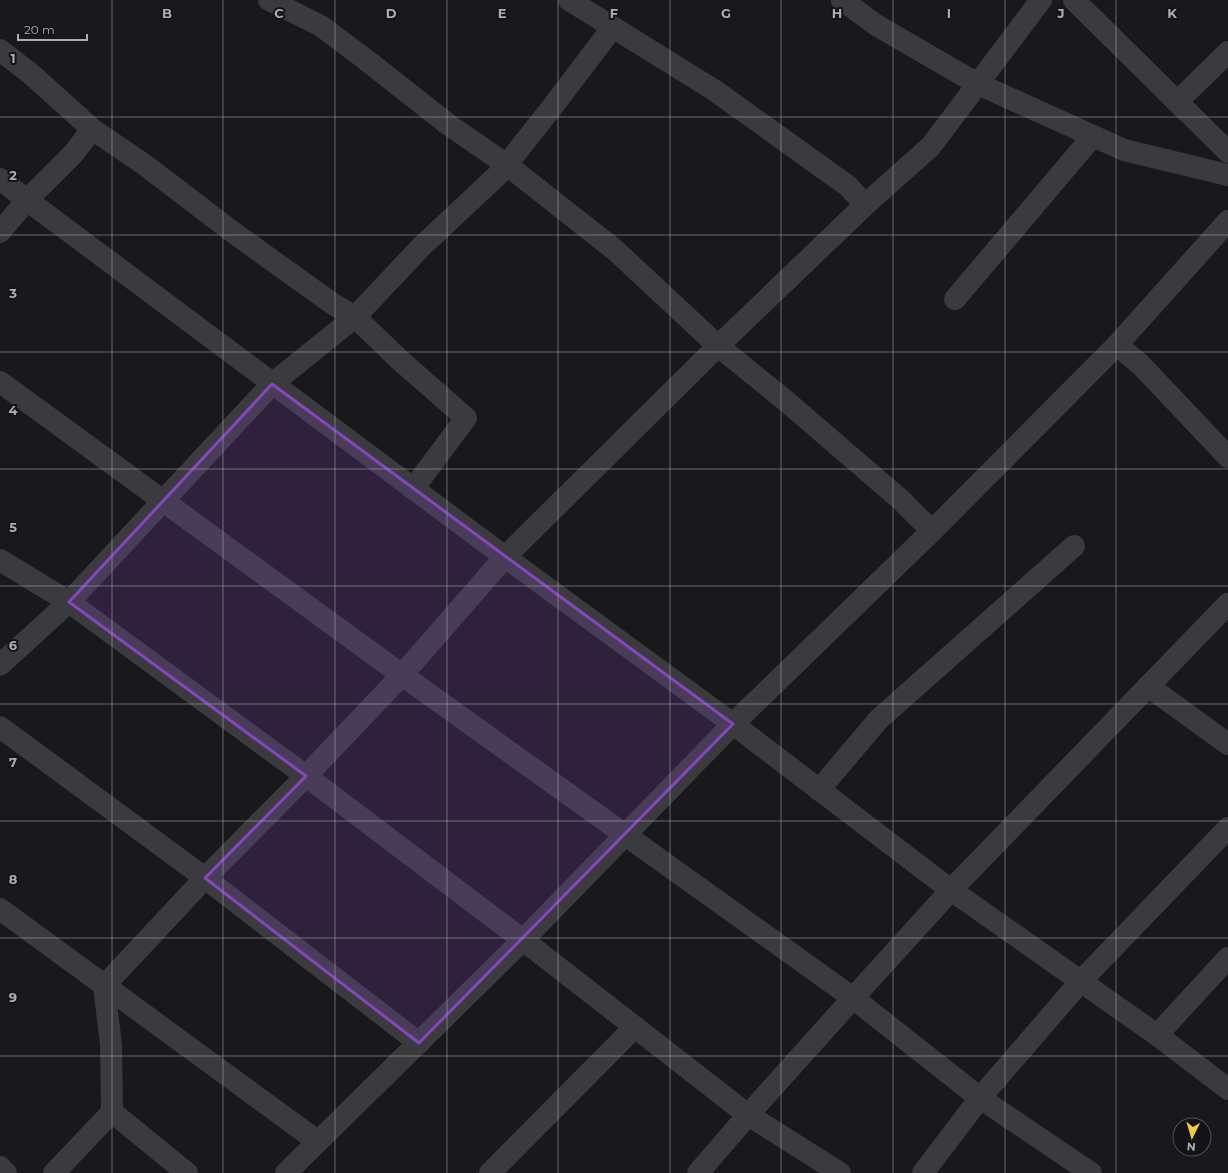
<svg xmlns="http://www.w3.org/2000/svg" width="1228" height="1173" font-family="Montserrat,sans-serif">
<rect width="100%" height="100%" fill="#19181b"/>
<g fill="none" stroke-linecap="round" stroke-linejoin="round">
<g stroke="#3a3a3f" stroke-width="22">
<path d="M269,0L321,26L365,59L449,125L507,165L615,250L718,346L786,401L901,500L932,531"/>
<path d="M569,0L714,90L848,186L865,205"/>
<path d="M842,0L876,25L978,84L1124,150L1228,175"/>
<path d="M1074,0L1228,152"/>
<path d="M0,50L31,74L92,129L145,165L234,233L333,304L355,317L402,362L466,418L413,489"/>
<path d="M1177,102L1228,52"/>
<path d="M0,179L27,200L505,557L733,724L951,890L1157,1035L1228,1089"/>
<path d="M0,232L27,200L74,153L92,129"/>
<path d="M955,299L1093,136"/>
<path d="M1117,345L1141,365L1228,457"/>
<path d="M0,382L402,675L853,998L980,1098L1091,1173"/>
<path d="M0,560L69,602L306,776L523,940L748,1115L840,1173"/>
<path d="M0,665L69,602L272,384L355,317L421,247L501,172L553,106L613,27"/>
<path d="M1148,686L1228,744"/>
<path d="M0,727L205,878L419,1043"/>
<path d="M819,790L879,719L1074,546"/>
<path d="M0,909L317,1141"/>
<path d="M1157,1035L1228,958"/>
<path d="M0,1167L6,1173"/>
<path d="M54,1173L112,1112"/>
<path d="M187,1173L112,1112L111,1045L104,986L205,878L306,776L402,675L505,557L718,346L865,205L931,146L1041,0"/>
<path d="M286,1173L523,940L733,724L932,531L1117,345L1228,221"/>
<path d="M490,1173L635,1027"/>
<path d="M698,1173L748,1115L853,998L951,890L1228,604"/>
<path d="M923,1173L980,1098L1081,981L1228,828"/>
</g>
</g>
<path fill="#8546be" fill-opacity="0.2" stroke="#8546be" stroke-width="3" stroke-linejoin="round" d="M272,384L733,724L419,1043L205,878L306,776L69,602Z"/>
<path fill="none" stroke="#abadba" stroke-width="1" stroke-opacity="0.55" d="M112,0V1173M223,0V1173M335,0V1173M447,0V1173M558,0V1173M670,0V1173M781,0V1173M893,0V1173M1005,0V1173M1116,0V1173M0,117H1228M0,235H1228M0,352H1228M0,469H1228M0,586H1228M0,704H1228M0,821H1228M0,938H1228M0,1056H1228"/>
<g font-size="13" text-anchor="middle" font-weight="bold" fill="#abadba" stroke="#141316" stroke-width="4" stroke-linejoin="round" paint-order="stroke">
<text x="167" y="18">B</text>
<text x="279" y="18">C</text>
<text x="391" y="18">D</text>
<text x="502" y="18">E</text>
<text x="614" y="18">F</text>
<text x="726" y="18">G</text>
<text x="837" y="18">H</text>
<text x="949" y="18">I</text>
<text x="1061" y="18">J</text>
<text x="1172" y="18">K</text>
<text x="13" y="63">1</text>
<text x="13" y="180">2</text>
<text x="13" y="298">3</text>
<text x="13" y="415">4</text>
<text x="13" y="532">5</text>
<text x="13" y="650">6</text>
<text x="13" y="767">7</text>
<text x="13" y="884">8</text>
<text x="13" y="1002">9</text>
</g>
<g transform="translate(1192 1137) rotate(185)"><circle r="19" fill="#141316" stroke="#505158"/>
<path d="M0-3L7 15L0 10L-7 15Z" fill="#edcd3e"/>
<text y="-6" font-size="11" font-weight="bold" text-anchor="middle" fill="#abadba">N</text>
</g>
<path d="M18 34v6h69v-6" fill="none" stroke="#abadba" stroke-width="2"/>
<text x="24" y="34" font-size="12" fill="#abadba" stroke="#141316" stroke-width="3" paint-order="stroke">20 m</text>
</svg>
